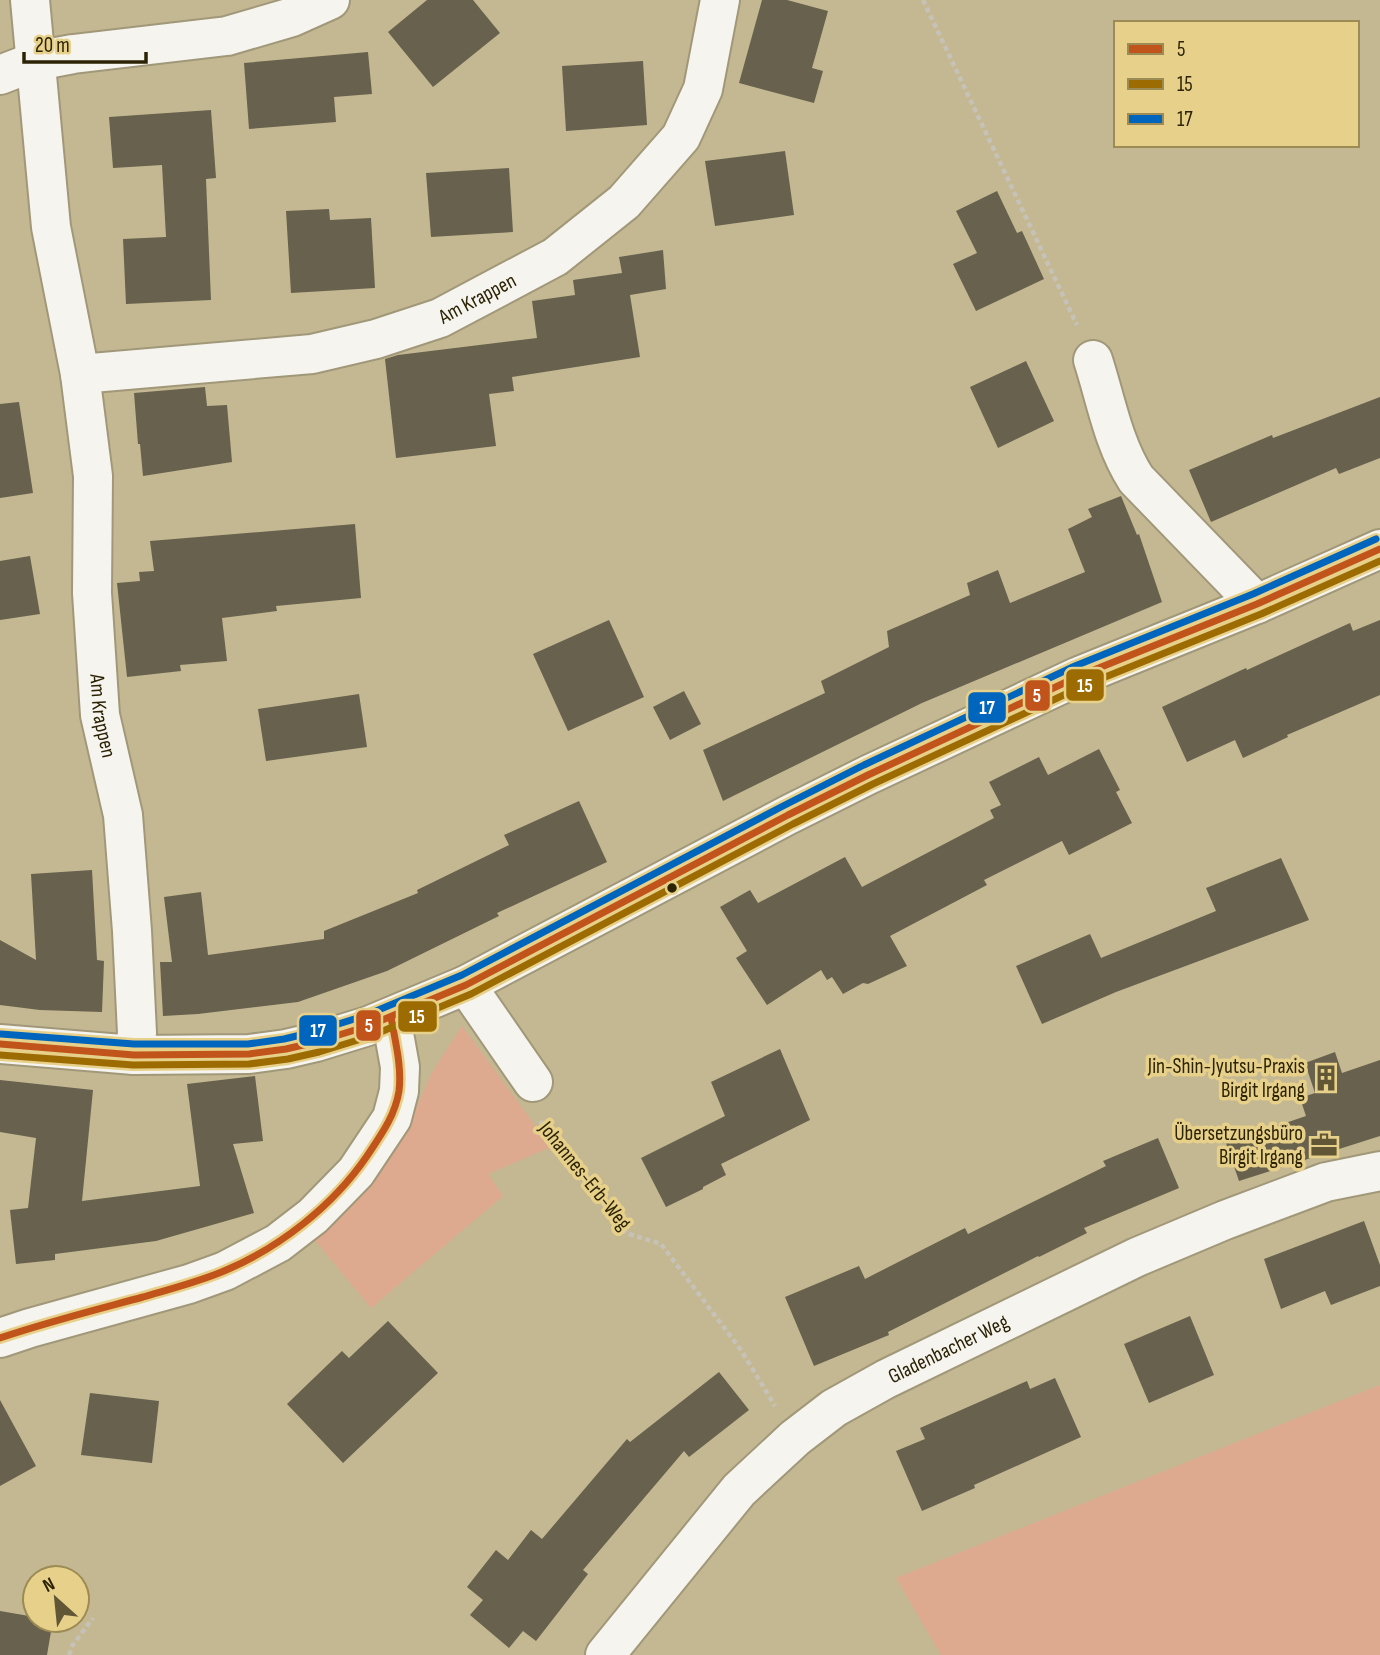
<svg xmlns="http://www.w3.org/2000/svg" width="1380" height="1655" font-family="'Sofia Sans Condensed',sans-serif">
<rect width="100%" height="100%" fill="#c4b892"/>
<g fill="#deaa8f">
<path d="M462,1026L551,1147L488,1174L503,1196L371,1308L313,1238L357,1197L403,1139L431,1074Z"/>
<path d="M1380,1385V1655H941L896,1578Z"/>
</g>
<g fill="#67614d">
<path d="M427,0H473L500,33L433,87L388,32Z"/>
<path d="M762,0H787L828,11L812,68L823,71L814,103L739,83Z"/>
<path d="M368,52L372,94L334,97L336,122L249,129L244,63Z"/>
<path d="M643,61L647,125L566,131L562,66Z"/>
<path d="M211,110L216,178L206,179L211,300L126,304L123,239L166,237L162,165L113,168L109,117Z"/>
<path d="M785,151L794,215L715,226L705,161Z"/>
<path d="M509,168L513,232L431,237L426,173Z"/>
<path d="M997,191L1017,233L1022,231L1044,279L976,311L953,264L977,253L956,211Z"/>
<path d="M329,209L330,220L371,218L375,288L291,293L286,211Z"/>
<path d="M663,250L666,289L630,295L640,357L512,377L514,391L489,394L496,446L396,458L385,359L398,355L537,338L532,301L575,295L573,280L622,273L619,257Z"/>
<path d="M1026,361L1054,421L998,448L970,387Z"/>
<path d="M205,387L207,406L227,405L232,462L143,476L140,444H138L134,393Z"/>
<path d="M1380,397V458L1339,474L1336,468L1211,522L1189,470L1272,435L1273,438Z"/>
<path d="M19,402L33,493L0,498V404Z"/>
<path d="M1121,496L1137,535L1139,534L1162,602L922,703L723,801L703,750L825,693L821,681L889,647L887,631L970,595L967,583L998,570L1010,603L1085,572L1068,529L1092,517L1088,509Z"/>
<path d="M355,524L361,598L276,606L277,611L222,618L227,661L180,665L181,671L127,677L117,583L140,581L139,572L154,571L150,541Z"/>
<path d="M30,556L40,614L0,620V561Z"/>
<path d="M609,620L644,697L568,731L533,654Z"/>
<path d="M1380,620V695L1287,735L1288,737L1243,758L1235,740L1187,762L1162,707L1246,668L1247,670L1350,623L1353,631Z"/>
<path d="M684,691L701,724L670,740L653,707Z"/>
<path d="M359,694L367,747L266,761L258,709Z"/>
<path d="M1099,749L1120,790L1116,792L1132,823L1069,855L1062,841L984,880L987,885L890,936L907,966L868,984L863,983L843,994L832,977L827,980L821,970L767,1005L736,958L747,951L720,907L750,890L758,903L845,857L862,887L994,818L990,810L1001,805L989,782L1039,757L1048,775Z"/>
<path d="M579,801L607,862L497,913L499,916L387,971L298,1002L198,1014L163,1016L160,962H172L164,897L201,892L208,955L324,939V931L418,893L417,890L509,845L504,835Z"/>
<path d="M1281,858L1309,920L1116,992L1042,1024L1016,966L1090,934L1101,958L1216,911L1206,888Z"/>
<path d="M92,870L97,960L104,961L102,1012L40,1010L0,1005V940L36,960L31,874Z"/>
<path d="M780,1049L810,1120L721,1164L726,1175L703,1187V1189L666,1207L641,1158L725,1116L711,1082Z"/>
<path d="M1335,1052L1342,1073L1380,1060V1136L1239,1181L1226,1143L1306,1116L1300,1098L1315,1093L1305,1063Z"/>
<path d="M255,1076L263,1141L233,1144L254,1213L156,1241L55,1254V1260L16,1264L10,1210L28,1208L36,1138L0,1132V1080L93,1090L82,1201L200,1186L187,1084Z"/>
<path d="M1158,1138L1179,1188L1084,1228L1087,1233L1039,1257L1038,1256L888,1332L889,1335L814,1366L785,1297L859,1266L865,1279L965,1228L968,1234L1106,1166L1103,1161Z"/>
<path d="M1364,1221L1380,1265V1286L1331,1305L1325,1291L1281,1309L1264,1259Z"/>
<path d="M1190,1316L1214,1375L1149,1403L1124,1344Z"/>
<path d="M388,1321L438,1373L343,1463L287,1404L342,1351L349,1358Z"/>
<path d="M719,1372L749,1410L689,1457L684,1451L583,1570L588,1574L536,1641L523,1631L509,1648L470,1615L483,1600L467,1587L496,1550L508,1560L531,1530L542,1539L627,1439L630,1442Z"/>
<path d="M1055,1378L1081,1437L974,1485L975,1488L922,1511L896,1451L925,1439L920,1428L1027,1381L1030,1389Z"/>
<path d="M90,1393L159,1401L152,1463L81,1455Z"/>
<path d="M0,1400L36,1466L0,1486Z"/>
<path d="M0,1611L35,1617V1620H53L47,1655H0Z"/>
</g>
<g fill="none" stroke-linecap="round" stroke-linejoin="round">
<g stroke="#a19879" stroke-width="42">
<g id="minor">
<path id="s1" d="M30,0L51,227L80,374L93,476L92,593L100,715L123,815L132,931L137,1033L134,1055"/>
<path d="M0,75L36,61L73,54L227,36L292,17L330,0"/>
<path d="M1093,360C1106,400 1113,443 1136,479L1257,604"/>
<path id="s2" d="M80,374L312,354L376,339L440,318L555,257L624,202L681,137L703,89L720,0"/>
<path d="M466,985L533,1082"/>
<path d="M0,1044L134,1055L249,1054L286,1049L316,1042L368,1026L466,985L788,815L868,775L1079,676L1257,604L1380,549"/>
<path d="M0,1338L30,1328L189,1284L225,1271L278,1243L313,1216L356,1172L392,1118L399,1091L400,1067L391,1017"/>
<path id="s3" d="M605,1655L739,1490L795,1438L834,1408L886,1379L1137,1257L1225,1220L1326,1182L1380,1171"/>
</g>
</g>
<g stroke="#c6c2b7" stroke-width="4.5" stroke-dasharray="5 3.5" stroke-linecap="butt">
<path d="M923,0L1077,325"/>
<path d="M540,1121L626,1233L661,1244L741,1350L775,1406"/>
<path d="M69,1655L72,1646L93,1618"/>
</g>
<use href="#minor" stroke="#f6f4ef" stroke-width="38"/>
<g stroke="#e7d089" stroke-width="12">
<g id="bus-1">
<path d="M0,1044L134,1055L249,1054L286,1049L316,1042L368,1026L466,985L788,815L868,775L1079,676L1257,604L1380,549"/>
<path d="M0,1338C47,1322 95,1310 143,1297C170,1289 198,1282 224,1271C279,1248 333,1206 367,1156C381,1135 395,1116 399,1091C402,1066 395,1041 391,1017"/>
</g>
</g>
<g stroke="#e7d089" stroke-width="12">
<path id="bus-2" d="M0,1055L133,1065L249,1064L288,1059L319,1052L371,1036L471,994L793,824L873,784L1083,686L1261,614L1380,561"/>
</g>
<g stroke="#e7d089" stroke-width="12">
<path id="bus-3" d="M1,1034L134,1044H248L284,1039L313,1032L364,1016L462,975L783,806L864,765L1075,666L1253,594L1376,539"/>
</g>
<use href="#bus-1" stroke="#c0541b" stroke-width="7"/>
<use href="#bus-2" stroke="#9c6b02" stroke-width="7"/>
<use href="#bus-3" stroke="#0065bd" stroke-width="7"/>
</g>
<defs>
<g id="building-bare" transform="scale(2.1)"><path d="M-4-6H4V6H1V3H-1V6H-4ZM-2.5-4.3h1.7v1.8h-1.7ZM.8-4.3h1.7v1.8H.8ZM-2.5-1h1.7V.8h-1.7ZM.8-1h1.7V.8H.8Z" fill="#615736" stroke="#e7d089" stroke-width="2.5" paint-order="stroke"/></g>
<g id="office-bare" transform="scale(2.1)"><path d="M-6-3h4V-5.5h4V-3h4V5H-6ZM-1-4.5V-3h2v-1.5ZM-6 0V1H6V0Z" fill="#615736" stroke="#e7d089" stroke-width="2.5" paint-order="stroke"/></g>
</defs>
<g fill-rule="evenodd">
<use href="#building-bare" x="1326" y="1078"/>
<use href="#office-bare" x="1324" y="1145"/>
</g>
<circle fill="#2c2305" stroke="#e7d089" stroke-width="2.5" cx="672" cy="888" r="6"/>
<g text-anchor="middle" dominant-baseline="central" stroke-width="7" stroke-linejoin="round" paint-order="stroke">
<g font-size="21" fill="#2c2305" stroke="#e7d089">
<text stroke="none"><textPath href="#s2" startOffset="408">Am Krappen</textPath></text>
<text stroke="none"><textPath href="#s1" startOffset="721">Am Krappen</textPath></text>
<text transform="translate(585 1176) rotate(51)">Johannes-Erb-Weg</text>
<text stroke="none"><textPath href="#s3" startOffset="467">Gladenbacher Weg</textPath></text>
</g>
<g font-size="21" fill="#2c2305" stroke="#e7d089" text-anchor="end">
<text x="1305" y="1066">Jin-Shin-Jyutsu-Praxis<tspan x="1305" dy="24">Birgit Irgang</tspan></text>
<text x="1303" y="1133">Übersetzungsbüro<tspan x="1303" dy="24">Birgit Irgang</tspan></text>
</g>
</g>
<g stroke="#e7d089" stroke-width="2.5">
<rect x="1065" y="668" width="40" height="34" rx="7" fill="#9c6b02"/>
<rect x="1024" y="679" width="27" height="33" rx="7" fill="#c0541b"/>
<rect x="967" y="691" width="40" height="33" rx="7" fill="#0065bd"/>
<rect x="397" y="1000" width="41" height="33" rx="7" fill="#9c6b02"/>
<rect x="355" y="1009" width="27" height="33" rx="7" fill="#c0541b"/>
<rect x="298" y="1014" width="40" height="33" rx="7" fill="#0065bd"/>
</g>
<g font-size="19" text-anchor="middle" font-weight="bold" fill="#fff">
<text x="1085" y="692">15</text>
<text x="1037" y="702">5</text>
<text x="987" y="714">17</text>
<text x="417" y="1023">15</text>
<text x="369" y="1032">5</text>
<text x="318" y="1037">17</text>
</g>
<rect x="1114" y="21" width="245" height="126" fill="#e7d089" stroke="#9c8b54" stroke-width="2"/>
<rect x="1128" y="44" width="35" height="10" fill="#c0541b" stroke="#9c8b54" stroke-width="2"/>
<text x="1177" y="56" font-size="21" fill="#2c2305">5</text>
<rect x="1128" y="79" width="35" height="10" fill="#9c6b02" stroke="#9c8b54" stroke-width="2"/>
<text x="1177" y="91" font-size="21" fill="#2c2305">15</text>
<rect x="1128" y="114" width="35" height="10" fill="#0065bd" stroke="#9c8b54" stroke-width="2"/>
<text x="1177" y="126" font-size="21" fill="#2c2305">17</text>
<g transform="translate(56 1599) rotate(333)"><circle r="33" fill="#e7d089" stroke="#9c8b54" stroke-width="2"/>
<path d="M0-5L12 26L0 18L-12 26Z" fill="#615736"/>
<text y="-10" font-size="19" font-weight="bold" text-anchor="middle" fill="#2c2305">N</text>
</g>
<path d="M24 52v10h122v-10" fill="none" stroke="#2c2305" stroke-width="3.5"/>
<text x="35" y="52" font-size="21" fill="#2c2305" stroke="#e7d089" stroke-width="5" paint-order="stroke">20 m</text>
</svg>
